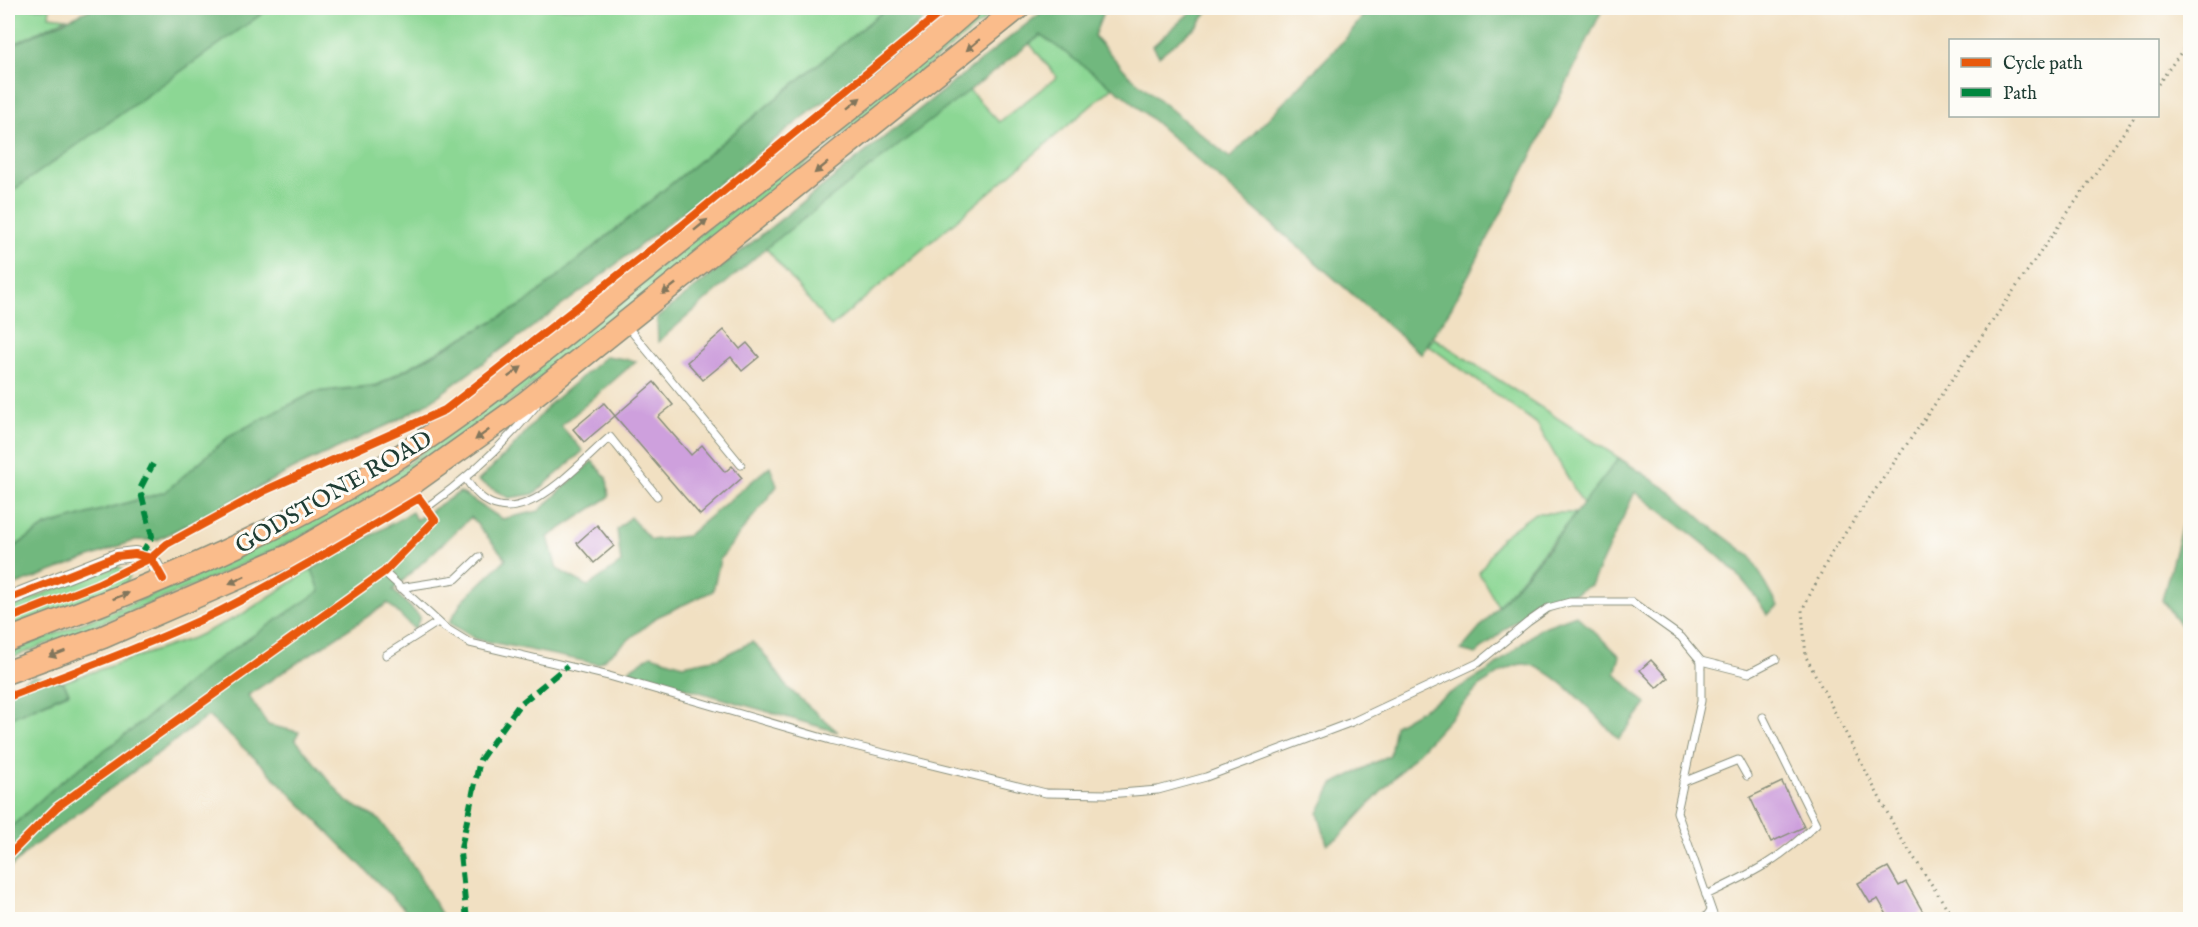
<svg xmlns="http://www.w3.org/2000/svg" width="2198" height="927" font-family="'IM FELL English',serif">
<rect width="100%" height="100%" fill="#fdfcf7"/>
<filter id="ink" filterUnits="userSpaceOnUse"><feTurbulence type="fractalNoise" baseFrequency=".0167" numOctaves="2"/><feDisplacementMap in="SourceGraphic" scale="12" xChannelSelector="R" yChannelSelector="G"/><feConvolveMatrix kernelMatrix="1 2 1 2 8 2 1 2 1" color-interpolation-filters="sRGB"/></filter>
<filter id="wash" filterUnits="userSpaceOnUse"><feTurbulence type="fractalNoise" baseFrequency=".008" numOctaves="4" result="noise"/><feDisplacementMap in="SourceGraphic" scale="24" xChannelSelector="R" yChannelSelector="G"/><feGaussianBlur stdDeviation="1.35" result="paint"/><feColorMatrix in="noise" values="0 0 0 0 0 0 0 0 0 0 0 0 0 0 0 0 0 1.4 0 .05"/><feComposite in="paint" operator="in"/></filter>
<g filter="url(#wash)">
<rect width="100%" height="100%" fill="#f1e0c2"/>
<g fill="#8cd794" stroke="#568a64" stroke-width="1.5">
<path d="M8,8H50L49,16L67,18L8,47Z"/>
<path d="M270,8H887L524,304L377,385L315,392L231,435L165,492L46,526L8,551V194Z"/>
<path d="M983,8H999C892,95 785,182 677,269C578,349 479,431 370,498C261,565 126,613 8,659V652C145,600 280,544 405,466L924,58Z"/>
<path d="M1041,35L1113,87L831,327L766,248L969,90L999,122L1057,77L1030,44Z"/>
<path d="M1434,338L1619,458L1583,504L1537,424L1428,345Z"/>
<path d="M1535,513H1576L1498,606L1479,573L1501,538Z"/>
<path d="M118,566L129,575L127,585L8,631V609L73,581Z"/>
<path d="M312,569L320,591L211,664L132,730L58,784L8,830V719L69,693L63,682L193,638L241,615Z"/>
</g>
<g fill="#71b87e" stroke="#487a59" stroke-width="1.5">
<path d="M93,8H270L8,194V47Z"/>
<path d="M887,8H937L861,72L583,290L428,403L392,423L305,463L157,540H135L8,588V551L46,526L165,492L231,435L315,392L377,386L524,304Z"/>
<path d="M1047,8H1105L1094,36L1129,75L1230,158L1347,37L1369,8H1603L1528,163L1451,308L1421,354L1126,97L1041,35L766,248L658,342L657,318Z"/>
<path d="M1195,8H1210L1198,25L1159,56L1153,46Z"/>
<path d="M606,356L636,361L561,426L583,451L534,494L509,498L478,481L512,448L550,404Z"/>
<path d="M1619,458L1673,493L1705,522L1751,557L1778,606L1767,615C1739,563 1682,527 1635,492L1591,585L1576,593L1552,598L1511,624L1476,654L1461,650L1553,543Z"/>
<path d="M592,461L607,478L609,497L548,537L557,569L588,586L621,563L617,530L630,517L651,540L687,536L770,466L777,486L720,559L713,591L657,617L598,664L476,639L449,623L463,600L506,559L471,517L393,590L420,617L415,630L388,603L248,695L268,725L299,732L295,739L346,801L380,820L416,870L444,919H414L261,764L208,716L31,848L8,870V830L58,784L132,730L211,664L320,591L312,569L412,512L416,520L460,492L502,519L539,511Z"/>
<path d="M2190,521V638L2162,600L2182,525Z"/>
<path d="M1576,615L1620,656L1615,673L1646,704L1619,739C1598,719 1551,663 1523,664C1509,665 1493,678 1481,685L1338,838L1327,844L1318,813L1333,784L1390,755L1395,725L1490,670L1541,628Z"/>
<path d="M752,642L762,651L788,688L838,732L627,671L651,655L683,665L719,658Z"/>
<path d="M34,676L63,682L69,692L8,719V687Z"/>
</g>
<g id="blocks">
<g fill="#cea0dd">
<path d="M724,330L740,349L747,343L759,357L742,371L731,357L703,380L687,362Z"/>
<path d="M654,382L673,405L658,417L691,455L702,445L725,472L732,466L742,478L700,515L615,416Z"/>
<path d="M604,403L615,416L584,442L573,429Z"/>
<path d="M597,525L614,546L594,563L577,543Z"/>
<path d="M1651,660L1668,678L1657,688L1640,670Z"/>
<path d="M1782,782L1804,827L1771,842L1750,797Z"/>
<path d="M1888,867L1899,886L1906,882L1923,912L1909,920H1890L1878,899L1870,903L1858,883Z"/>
</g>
</g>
</g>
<g filter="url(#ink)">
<use href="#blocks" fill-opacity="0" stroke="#888e7b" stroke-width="1.5"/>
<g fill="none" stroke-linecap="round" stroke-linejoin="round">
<g stroke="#888e7b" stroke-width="9">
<g id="service">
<path d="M627,326L741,465"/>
<path d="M466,479C509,549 572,469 610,437L657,496"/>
<path d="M412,487L435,520L384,572L444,627L470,643L609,676L830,740L1046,793L1108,794L1158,790L1206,777L1352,722L1478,663L1528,622L1548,608L1570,602H1632L1681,637L1701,661V701L1677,812L1715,920"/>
<path d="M426,508C468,478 503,446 536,406"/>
<path d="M399,588L456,579L479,557"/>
<path d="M386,655L438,622"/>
<path d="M1701,661L1749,673L1776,659"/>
<path d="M1683,782L1738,760L1747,776"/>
<path d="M1706,895C1753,873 1778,861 1816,824L1763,717"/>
<path d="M1704,920L1711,910"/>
</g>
</g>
<g stroke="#888e7b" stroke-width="16">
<path id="minor" d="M8,599L117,556L135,554L151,558L163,579"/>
</g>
<g stroke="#888e7b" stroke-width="25">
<g id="trunk">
<path d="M8,640C122,597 236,552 343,491C459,425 562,336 666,253C768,172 873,94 970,8"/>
<path d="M8,672L103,637L291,555L410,485L525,403L1018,8"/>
</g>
</g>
<g stroke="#888e7b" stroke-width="3" stroke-dasharray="1.5 4.5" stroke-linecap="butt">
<path d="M2158,84L2190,40"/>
<path d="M1955,920L1899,835L1806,657L1802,610L1832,552L2135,116"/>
</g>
<use href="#service" stroke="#fff" stroke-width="7"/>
<use href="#minor" stroke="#fff" stroke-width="14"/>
<use href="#trunk" stroke="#fabc8b" stroke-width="22"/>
<g stroke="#00873e" stroke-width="6" stroke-dasharray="12 6" stroke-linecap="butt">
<path d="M141,555L152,536L140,489L153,464"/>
<path d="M467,920L460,853L480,760L519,705L567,666"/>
</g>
<g stroke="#fdfcf7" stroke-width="11">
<g id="cycleway">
<path d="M8,599L117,556L135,554L151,558L163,579"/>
<path d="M8,619L97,584L151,558L167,544L266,490L445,410L680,227L946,8"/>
<path d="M8,697C79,670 151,644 220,611C288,577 353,537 419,498L435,520L384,572L57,807L8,856"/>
</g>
</g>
<use href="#cycleway" stroke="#e8590c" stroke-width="8"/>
</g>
<defs><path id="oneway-solid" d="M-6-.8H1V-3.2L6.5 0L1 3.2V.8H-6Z" transform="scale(1.5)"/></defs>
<g fill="#82765b">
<use href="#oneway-solid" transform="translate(973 45) rotate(140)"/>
<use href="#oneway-solid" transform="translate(854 103) rotate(-39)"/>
<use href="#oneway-solid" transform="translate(821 168) rotate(141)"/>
<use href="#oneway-solid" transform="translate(701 225) rotate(-39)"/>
<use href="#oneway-solid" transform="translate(669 289) rotate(142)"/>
<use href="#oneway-solid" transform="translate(515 372) rotate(-36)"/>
<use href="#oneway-solid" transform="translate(482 435) rotate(144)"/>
<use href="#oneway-solid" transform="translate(237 580) rotate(155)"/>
<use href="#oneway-solid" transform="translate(121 596) rotate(-21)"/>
<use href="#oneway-solid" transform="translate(57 654) rotate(160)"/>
</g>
</g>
<g text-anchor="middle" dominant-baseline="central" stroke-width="6" stroke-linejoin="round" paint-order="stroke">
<g font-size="24" fill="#1f3d34" stroke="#fdfcf7">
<text transform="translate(334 493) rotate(-30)">GODSTONE ROAD</text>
</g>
</g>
<rect width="2198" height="927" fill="none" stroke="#fdfcf7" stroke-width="30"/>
<rect x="1949" y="39" width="210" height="78" fill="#fdfcf7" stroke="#a4b0a9" stroke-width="1.5"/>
<rect x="1961" y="58" width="30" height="9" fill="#e8590c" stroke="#a4b0a9" stroke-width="1.5"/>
<text x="2003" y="69" font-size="18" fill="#1f3d34">Cycle path</text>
<rect x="1961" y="88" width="30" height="9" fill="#00873e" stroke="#a4b0a9" stroke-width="1.5"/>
<text x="2003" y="99" font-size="18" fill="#1f3d34">Path</text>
</svg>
